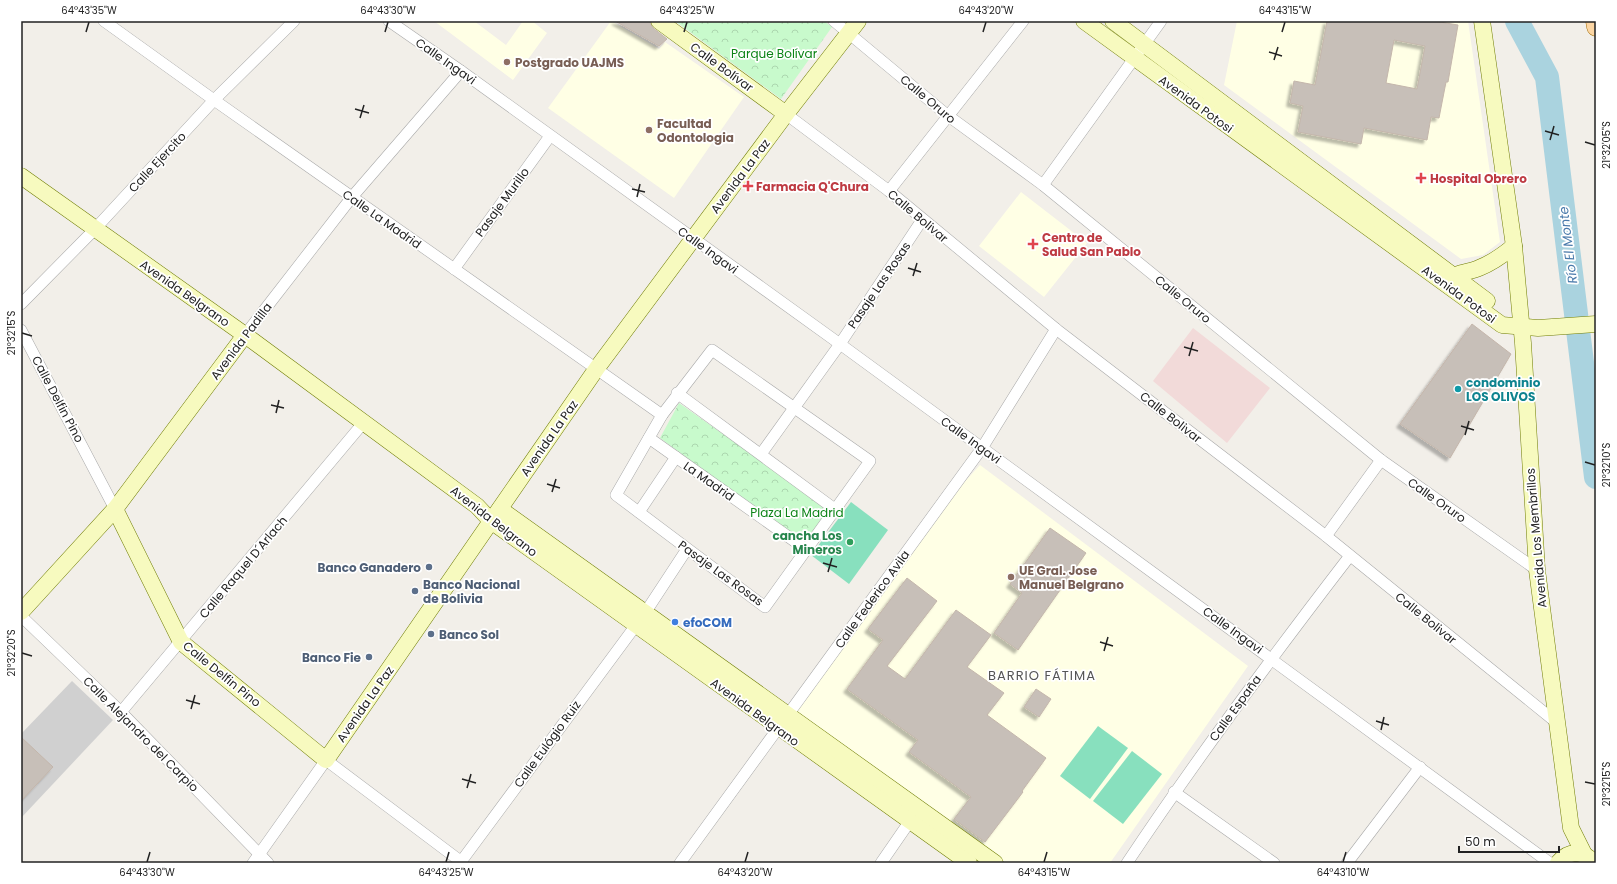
<svg xmlns="http://www.w3.org/2000/svg" width="1617" height="884" font-family="Poppins,sans-serif">
<defs>
<pattern id="park-crowns" width="20" height="18" patternUnits="userSpaceOnUse"><rect width="20" height="18" fill="#c8facc"/><path d="M2 6a3 3 0 1 1 6 0M12 15a3 3 0 1 1 6 0" fill="none" stroke="#acd6af"/></pattern>
<filter id="shadow"><feDropShadow dx="-3.5" dy="3.5" stdDeviation="1" flood-color="#0004"/></filter>
</defs>
<rect width="100%" height="100%" fill="#f2efe9"/>
<path fill="#f2dad9" d="M1193,328L1270,388L1227,443L1153,381Z"/>
<g fill="#ffffe5">
<path d="M434,21H474L506,45L523,21H532L547,33L513,80Z"/>
<path d="M611,21L659,49L665,42L744,97L674,198L548,108Z"/>
<path d="M1237,21H1468L1500,242L1483,255L1461,259L1224,85Z"/>
<path d="M1021,192L1087,243L1044,297L979,246Z"/>
<path d="M980,465L1248,666L1110,863H1006L794,709L959,488Z"/>
</g>
<path fill="#d0d0d0" d="M72,681L113,720L21,818V734Z"/>
<g fill="url(#park-crowns)">
<path d="M675,21H824L832,27L781,99Z"/>
<path d="M679,403L832,511L807,547L660,438Z"/>
</g>
<g fill="#88e0be">
<path d="M851,502L888,530L849,584L811,555Z"/>
<path d="M1098,726L1128,748L1090,799L1060,776Z"/>
<path d="M1132,751L1162,774L1123,824L1093,801Z"/>
</g>
<g fill="none" stroke-linecap="round" stroke-linejoin="round">
<path stroke="#aad3df" stroke-width="24" d="M1517,21L1547,77L1596,477"/>
</g>
<g fill="#c7bfb8" stroke="#c4b6ab" fill-rule="evenodd" filter="url(#shadow)">
<path d="M615,21H649L653,28L667,39L659,46Z"/>
<path d="M1327,21H1434L1458,25L1448,82H1446L1439,118L1431,117L1427,140L1364,128L1361,144L1298,132L1303,106L1290,103L1294,81L1315,85ZM1394,40L1425,46L1417,89L1386,83Z"/>
<path d="M1472,324L1511,354L1450,458L1400,424Z"/>
<path d="M1050,528L1086,553L1018,650L994,633L1022,593L1010,584Z"/>
<path d="M907,578L937,601L887,666L905,679L956,610L991,635L967,667L1004,693L987,715L1046,758L1022,791L1023,792L985,842L954,819L971,797L909,752L918,740L847,689L883,640L868,629Z"/>
<path d="M1036,689L1051,699L1039,717L1024,707Z"/>
<path d="M21,737L53,767L21,801Z"/>
</g>
<g fill="none" stroke-linecap="round" stroke-linejoin="round">
<g stroke="#a9a9a9" stroke-width="12">
<g id="street">
<path d="M104,21L214,100L662,415"/>
<path d="M389,21L461,71L840,344L1550,863"/>
<path d="M834,21L947,115L1043,185L1381,460L1537,570"/>
<path d="M786,114L889,191L1056,329L1326,536L1556,722"/>
<path d="M1043,185L1161,21"/>
<path d="M889,191L1023,21"/>
<path d="M454,269L550,136"/>
<path d="M21,304L94,230L214,100L294,21"/>
<path d="M21,330L115,509"/>
<path d="M245,335L352,197L461,71"/>
<path d="M712,350L870,461L765,607L616,495L662,415Z"/>
<path d="M677,393L836,510"/>
<path d="M649,438L807,550"/>
<path d="M761,454L840,344L922,220"/>
<path d="M639,512L676,457"/>
<path d="M1326,536L1381,460"/>
<path d="M21,616L121,712L268,863"/>
<path d="M121,712L364,422"/>
<path d="M1174,792L1274,863"/>
<path d="M253,863L326,760L463,863"/>
<path d="M460,863L645,613L687,549"/>
<path d="M680,863L982,448L1056,329"/>
<path d="M881,863L910,821"/>
<path d="M1127,863C1197,758 1272,657 1349,557"/>
<path d="M1347,863L1420,767"/>
</g>
</g>
<g stroke="#707d05" stroke-width="17">
<g id="secondary">
<path d="M659,21L786,114"/>
<path d="M1084,21L1502,325L1538,328L1596,324"/>
<path d="M1113,21L1487,301"/>
<path d="M1482,21L1514,246L1523,343L1537,570L1571,828L1584,854"/>
<path d="M21,176L245,335L477,506L491,521L969,863"/>
<path d="M1448,282C1456,271 1468,273 1479,268C1492,263 1503,255 1514,246"/>
<path d="M115,509L181,642L326,760L597,368L786,114L858,21"/>
<path d="M500,509L995,863"/>
<path d="M21,612L115,509L245,335"/>
<path d="M1558,863C1568,850 1584,850 1594,863"/>
</g>
</g>
<g stroke="#a06b00" stroke-width="19">
<path id="primary" d="M1595,21L1596,27"/>
</g>
<use href="#street" stroke="#fff" stroke-width="11"/>
<use href="#secondary" stroke="#f7fabf" stroke-width="16"/>
<use href="#primary" stroke="#fcd6a4" stroke-width="18"/>
</g>
<path fill="none" stroke="#222" stroke-width="1.5" d="M86,32L89,22M385,32L388,22M684,32L687,22M983,32L986,22M1282,32L1285,22M1269,52L1282,56M1274,60L1278,47M355,109L369,113M360,118L364,105M1545,131L1559,135M1550,140L1554,126M1585,142L1595,145M632,189L645,192M637,197L640,184M908,268L921,272M913,276L917,263M22,333L32,336M1184,347L1198,351M1189,356L1193,342M271,405L284,408M276,413L279,400M1461,426L1474,430M1465,435L1469,421M1585,462L1595,465M547,484L560,488M552,492L556,479M823,563L837,567M828,572L832,558M1100,642L1113,646M1104,651L1108,637M22,653L32,656M186,700L200,704M191,709L195,695M1376,721L1389,725M1381,730L1384,717M462,779L476,783M1585,782L1595,784M467,788L471,774M147,862L150,852M446,862L449,852M745,862L748,852M1044,862L1047,852M1343,862L1346,852"/>
<g fill="#8d6e63" stroke="#fff" stroke-width="1.5">
<circle cx="507" cy="62" r="4"/>
<circle cx="649" cy="130" r="4"/>
<circle cx="1011" cy="577" r="4"/>
</g>
<g fill="#e0444e" stroke="#fff" stroke-width="1.5">
<path d="M1419 172h4v4h4v4h-4v4h-4v-4h-4v-4h4z"/>
<path d="M746 180h4v4h4v4h-4v4h-4v-4h-4v-4h4z"/>
<path d="M1031 238h4v4h4v4h-4v4h-4v-4h-4v-4h4z"/>
</g>
<circle fill="#0f9aa8" stroke="#fff" stroke-width="1.5" cx="1458" cy="389" r="4"/>
<circle fill="#2e9e5b" stroke="#fff" stroke-width="1.5" cx="850" cy="542" r="4"/>
<g fill="#5c6f8a" stroke="#fff" stroke-width="1.5">
<circle cx="429" cy="567" r="4"/>
<circle cx="415" cy="591" r="4"/>
<circle cx="431" cy="634" r="4"/>
<circle cx="369" cy="657" r="4"/>
</g>
<circle fill="#3f7fe0" stroke="#fff" stroke-width="1.5" cx="675" cy="622" r="4"/>
<g text-anchor="middle" dominant-baseline="central" stroke-width="3.5" stroke-linejoin="round" paint-order="stroke">
<g font-size="12" fill="#0c8416" stroke="#fff">
<text x="774" y="53">Parque Bolívar</text>
<text x="797" y="512">Plaza La Madrid</text>
</g>
<g font-size="12" fill="#222" stroke="#fff">
<text transform="translate(446 61) rotate(35)">Calle Ingavi</text>
<text transform="translate(722 67) rotate(36)">Calle Bolívar</text>
<text transform="translate(928 99) rotate(40)">Calle Oruro</text>
<text transform="translate(1196 104) rotate(36)">Avenida Potosi</text>
<text transform="translate(157 162) rotate(-47)">Calle Ejercito</text>
<text transform="translate(740 176) rotate(-53)">Avenida La Paz</text>
<text transform="translate(502 202) rotate(-54)">Pasaje Murillo</text>
<text transform="translate(918 216) rotate(40)">Calle Bolivar</text>
<text transform="translate(382 219) rotate(35)">Calle La Madrid</text>
<text transform="translate(708 250) rotate(36)">Calle Ingavi</text>
<text transform="translate(879 285) rotate(-56)">Pasaje Las Rosas</text>
<text transform="translate(185 293) rotate(35)">Avenida Belgrano</text>
<text transform="translate(1459 294) rotate(36)">Avenida Potosi</text>
<text transform="translate(1183 299) rotate(39)">Calle Oruro</text>
<text transform="translate(241 341) rotate(-53)">Avenida Padilla</text>
<text transform="translate(58 399) rotate(62)">Calle Delfin Pino</text>
<text transform="translate(1171 417) rotate(38)">Calle Bolivar</text>
<text transform="translate(549 438) rotate(-55)">Avenida La Paz</text>
<text transform="translate(971 440) rotate(36)">Calle Ingavi</text>
<text transform="translate(709 481) rotate(35)">La Madrid</text>
<text transform="translate(1437 500) rotate(35)">Calle Oruro</text>
<text transform="translate(494 521) rotate(38)">Avenida Belgrano</text>
<text transform="translate(1536 538) rotate(-95)">Avenida Los Membrillos</text>
<text transform="translate(243 567) rotate(-50)">Calle Raquel D´Arlach</text>
<text transform="translate(721 573) rotate(36)">Pasaje Las Rosas</text>
<text transform="translate(872 599) rotate(-54)">Calle Federico Avila</text>
<text transform="translate(1426 618) rotate(39)">Calle Bolivar</text>
<text transform="translate(1233 630) rotate(36)">Calle Ingavi</text>
<text transform="translate(222 674) rotate(39)">Calle Delfin Pino</text>
<text transform="translate(365 704) rotate(-55)">Avenida La Paz</text>
<text transform="translate(1235 708) rotate(-54)">Calle España</text>
<text transform="translate(755 712) rotate(36)">Avenida Belgrano</text>
<text transform="translate(141 734) rotate(45)">Calle Alejandro del Carpio</text>
<text transform="translate(547 744) rotate(-54)">Calle Eulógio Ruiz</text>
</g>
<g font-size="12" font-weight="bold" fill="#785e54" stroke="#fff" text-anchor="start">
<text x="515" y="62">Postgrado UAJMS</text>
<text x="657" y="123">Facultad<tspan x="657" dy="14">Odontologia</tspan></text>
<text x="1019" y="570">UE Gral. Jose<tspan x="1019" dy="14">Manuel Belgrano</tspan></text>
</g>
<g font-size="12" font-weight="bold" fill="#be3a42" stroke="#fff" text-anchor="start">
<text x="1430" y="178">Hospital Obrero</text>
<text x="756" y="186">Farmacia Q'Chura</text>
<text x="1042" y="237">Centro de<tspan x="1042" dy="14">Salud San Pablo</tspan></text>
</g>
<g font-size="12" font-weight="bold" fill="#0d838f" stroke="#fff" text-anchor="start">
<text x="1466" y="382">condominio<tspan x="1466" dy="14">LOS OLIVOS</tspan></text>
</g>
<g font-size="12" font-weight="bold" fill="#27864d" stroke="#fff" text-anchor="end">
<text x="842" y="535">cancha Los<tspan x="842" dy="14">Mineros</tspan></text>
</g>
<g font-size="12" font-weight="bold" fill="#4e5e75" stroke="#fff" text-anchor="end">
<text x="421" y="567">Banco Ganadero</text>
<text x="423" y="584" text-anchor="start">Banco Nacional<tspan x="423" dy="14">de Bolivia</tspan></text>
<text x="439" y="634" text-anchor="start">Banco Sol</text>
<text x="361" y="657">Banco Fie</text>
</g>
<g font-size="12" font-weight="bold" fill="#366cbe" stroke="#fff" text-anchor="start">
<text x="683" y="622">efoCOM</text>
</g>
<g font-size="13" font-style="italic" fill="#4a7aab" stroke="#fff">
<text transform="translate(1568 245) rotate(-97)">Río El Monte</text>
</g>
<g font-size="13" letter-spacing="1" fill="#555" stroke="#fff">
<text x="1042" y="675">BARRIO FÁTIMA</text>
</g>
</g>
<rect width="1617" height="884" fill="none" stroke="#ffffff" stroke-width="44"/>
<path d="M1459 846v6h100v-6" fill="none" stroke="#222222" stroke-width="2"/>
<text x="1465" y="846" font-size="12" fill="#222222" stroke="#ffffff" stroke-width="3" paint-order="stroke">50 m</text>
<rect x="22" y="22" width="1573" height="840" fill="none" stroke="#222" stroke-width="1.5"/>
<g font-size="10" text-anchor="middle" fill="#222">
<text x="89" y="14">64°43'35"W</text>
<text x="388" y="14">64°43'30"W</text>
<text x="687" y="14">64°43'25"W</text>
<text x="986" y="14">64°43'20"W</text>
<text x="1285" y="14">64°43'15"W</text>
<text transform="translate(1606 145) rotate(-90)" y="4">21°32'05"S</text>
<text transform="translate(11 333) rotate(-90)" y="4">21°32'15"S</text>
<text transform="translate(1606 465) rotate(-90)" y="4">21°32'10"S</text>
<text transform="translate(11 653) rotate(-90)" y="4">21°32'20"S</text>
<text transform="translate(1606 784) rotate(-90)" y="4">21°32'15"S</text>
<text x="147" y="876">64°43'30"W</text>
<text x="446" y="876">64°43'25"W</text>
<text x="745" y="876">64°43'20"W</text>
<text x="1044" y="876">64°43'15"W</text>
<text x="1343" y="876">64°43'10"W</text>
</g>
</svg>
